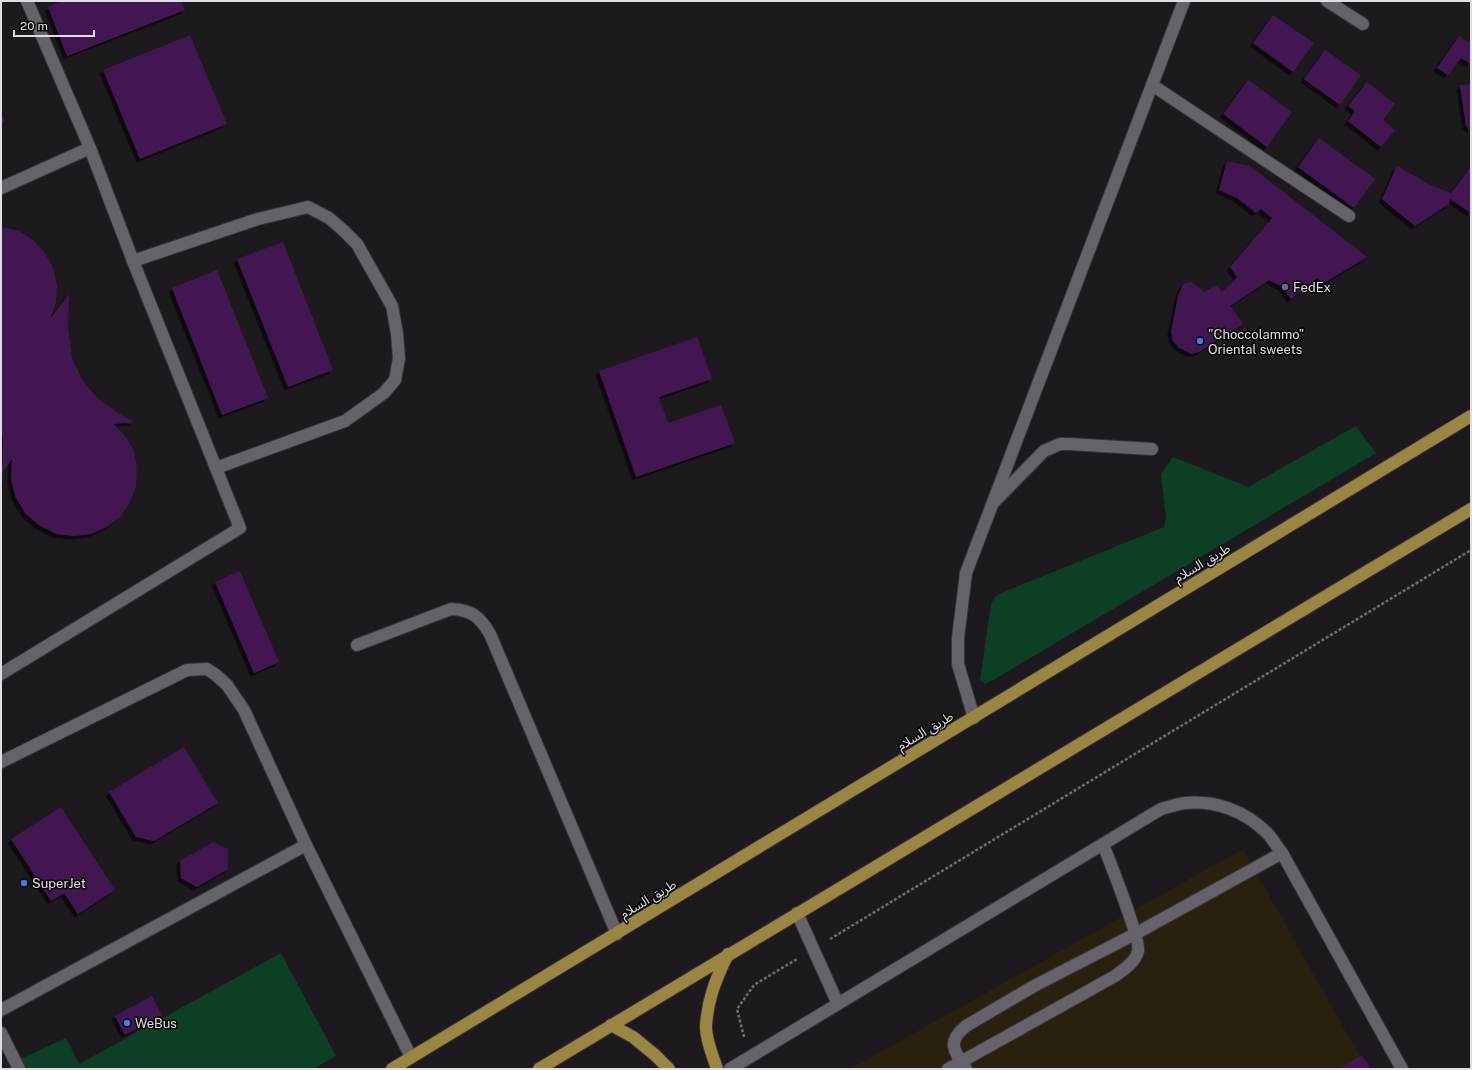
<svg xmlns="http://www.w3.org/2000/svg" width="1472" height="1070" font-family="'Public Sans','Noto Sans Arabic',sans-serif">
<defs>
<filter id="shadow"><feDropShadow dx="-3.5" dy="3.5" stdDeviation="0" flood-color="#0009"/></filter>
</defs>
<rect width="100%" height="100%" fill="#1d191e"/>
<path fill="#282110" d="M1243,849L1367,1069H850Z"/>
<g fill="#0d3f26">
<path d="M1356,426L1376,453L995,679L985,684L980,680L991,604L995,597L1001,593L1164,527L1166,518L1161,474L1173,457L1248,487Z"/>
<path d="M281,953L336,1056L313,1069H28L20,1059L66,1038L79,1064Z"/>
</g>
<g fill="#431751" filter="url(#shadow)">
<path d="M62,1H181L185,10L67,56L48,7Z"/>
<path d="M1273,15L1314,43L1293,72L1253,43Z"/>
<path d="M190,35L227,124L140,159L103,70Z"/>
<path d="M1459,36L1471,44V64L1461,58L1448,75L1437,68Z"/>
<path d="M1325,50L1361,75L1340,105L1304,79Z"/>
<path d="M1248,80L1292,112L1267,147L1223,114Z"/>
<path d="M1367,82L1395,104L1383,120L1395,130L1381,147L1348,121L1355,111L1348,106Z"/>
<path d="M1471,84V130L1466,126L1460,85Z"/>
<path d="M1,116L5,121L1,124Z"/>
<path d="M1319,138L1375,179L1354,208L1298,167Z"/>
<path d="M1227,161L1250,166L1367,257L1324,283L1317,278L1291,299L1282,287L1269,280L1230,306L1243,324L1199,352L1191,354L1178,347L1173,341L1171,332L1178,296L1183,284L1192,282L1204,292L1216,285L1222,292L1237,277L1230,267L1272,218L1261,209L1256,213L1237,198L1219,190Z"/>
<path d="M1397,166L1430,185L1451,193L1471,167V213L1450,199L1449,204L1415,226L1382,199Z"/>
<path d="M1,227L19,231L33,240L45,253L53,268L57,285L56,302L50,319L69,294L68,328L72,359L83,381L98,399L121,415L135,422L114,424L125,436L134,451L137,468L136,486L130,502L121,516L107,527L91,534L74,536L56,534L39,525L25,513L15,496L11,478L12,459L2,473L3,442L1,422Z"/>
<path d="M283,242L333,370L288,387L237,259Z"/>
<path d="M217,270L268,398L222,415L172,288Z"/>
<path d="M697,337L712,379L659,397L668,423L721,405L735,443L636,477L599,371Z"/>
<path d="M240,571L279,662L254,673L215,582Z"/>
<path d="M184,747L218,803L154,841L136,837L109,792Z"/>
<path d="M61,807L115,890L78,914L64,893L51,901L11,839Z"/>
<path d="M213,842L228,849V869L197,887L181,878L180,861Z"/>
<path d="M152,996L162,1015L125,1035L115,1016Z"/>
<path d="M1362,1055L1371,1069H1339Z"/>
</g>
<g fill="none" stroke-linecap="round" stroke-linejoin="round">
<g stroke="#373538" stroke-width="14">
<g id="lane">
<path d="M1327,1L1363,24"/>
<path d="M1152,85L1349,216"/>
<path d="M1,188L90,148"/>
<path d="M133,261L258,219L308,207L329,218L343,230L357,244L392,306L397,334L399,358L395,380L384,393L345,421L216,468"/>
<path d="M993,503L1044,451L1060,444H1069L1152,449"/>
<path d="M357,645L451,609C472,610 480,617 490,634L617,934"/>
<path d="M1,762L187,670L207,669L216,675L227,685L244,710L306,845L411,1057"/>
<path d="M797,913L838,1004"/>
<path d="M1,1010L306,845"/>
<path d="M948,1069L1115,976C1123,970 1136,962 1138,951C1141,940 1109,860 1103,844"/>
<path d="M966,1069C954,1051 946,1042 966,1026L1034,986L1135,934L1282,853"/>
</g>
</g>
<g stroke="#373538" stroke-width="14">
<g id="street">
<path d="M1,674L240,528L133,261L90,148L27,1"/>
<path d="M974,718L958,664V638L966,573L1184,1"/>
<path d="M1,1033L19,1069"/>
<path d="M730,1069L1161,809C1169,807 1177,804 1185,803C1216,800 1245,811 1267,833C1273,839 1277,847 1282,853L1402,1069"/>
</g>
</g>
<g stroke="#373538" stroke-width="14">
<g id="primary">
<path d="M611,1025L633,1037L655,1055L669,1069"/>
<path d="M392,1069L1471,416"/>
<path d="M539,1069L1471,509"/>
<path d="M717,1069C713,1056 706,1041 706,1027C707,1001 716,978 728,954"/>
</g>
</g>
<g stroke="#6f6c71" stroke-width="2.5" stroke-dasharray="3 2" stroke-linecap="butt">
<path d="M830,939L1471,550"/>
<path d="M744,1037L737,1009L754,985L797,959"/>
</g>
<use href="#lane" stroke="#676269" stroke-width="12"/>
<use href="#street" stroke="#676269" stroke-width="12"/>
<use href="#primary" stroke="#9a8543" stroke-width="12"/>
</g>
<circle fill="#5c6f8a" stroke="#070507" stroke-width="1.5" cx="1285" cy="287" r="4"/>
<g fill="#3f7fe0" stroke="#070507" stroke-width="1.5">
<circle cx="1200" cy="341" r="4"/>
<circle cx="24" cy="883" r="4"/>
<circle cx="127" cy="1023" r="4"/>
</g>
<g text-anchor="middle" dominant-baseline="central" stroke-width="3" stroke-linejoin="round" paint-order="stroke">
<g font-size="13" fill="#e0dee2" stroke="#070507" text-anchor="start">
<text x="1293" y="287">FedEx</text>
<text x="1208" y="334">"Choccolammo"<tspan x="1208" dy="15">Oriental sweets</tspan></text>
<text x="32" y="883">SuperJet</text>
<text x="135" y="1023">WeBus</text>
</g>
<g font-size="13" fill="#e0dee2" stroke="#070507">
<text transform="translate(1202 563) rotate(-31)">طريق السلام</text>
<text transform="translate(925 731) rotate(-31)">طريق السلام</text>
<text transform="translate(648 899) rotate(-31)">طريق السلام</text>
</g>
</g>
<rect width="1472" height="1070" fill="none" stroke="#e0dee2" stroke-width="4"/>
<path d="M14 30v6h80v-6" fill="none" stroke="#e0dee2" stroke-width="2"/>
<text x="20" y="30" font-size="12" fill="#e0dee2" stroke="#070507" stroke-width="3" paint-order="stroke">20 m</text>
</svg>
